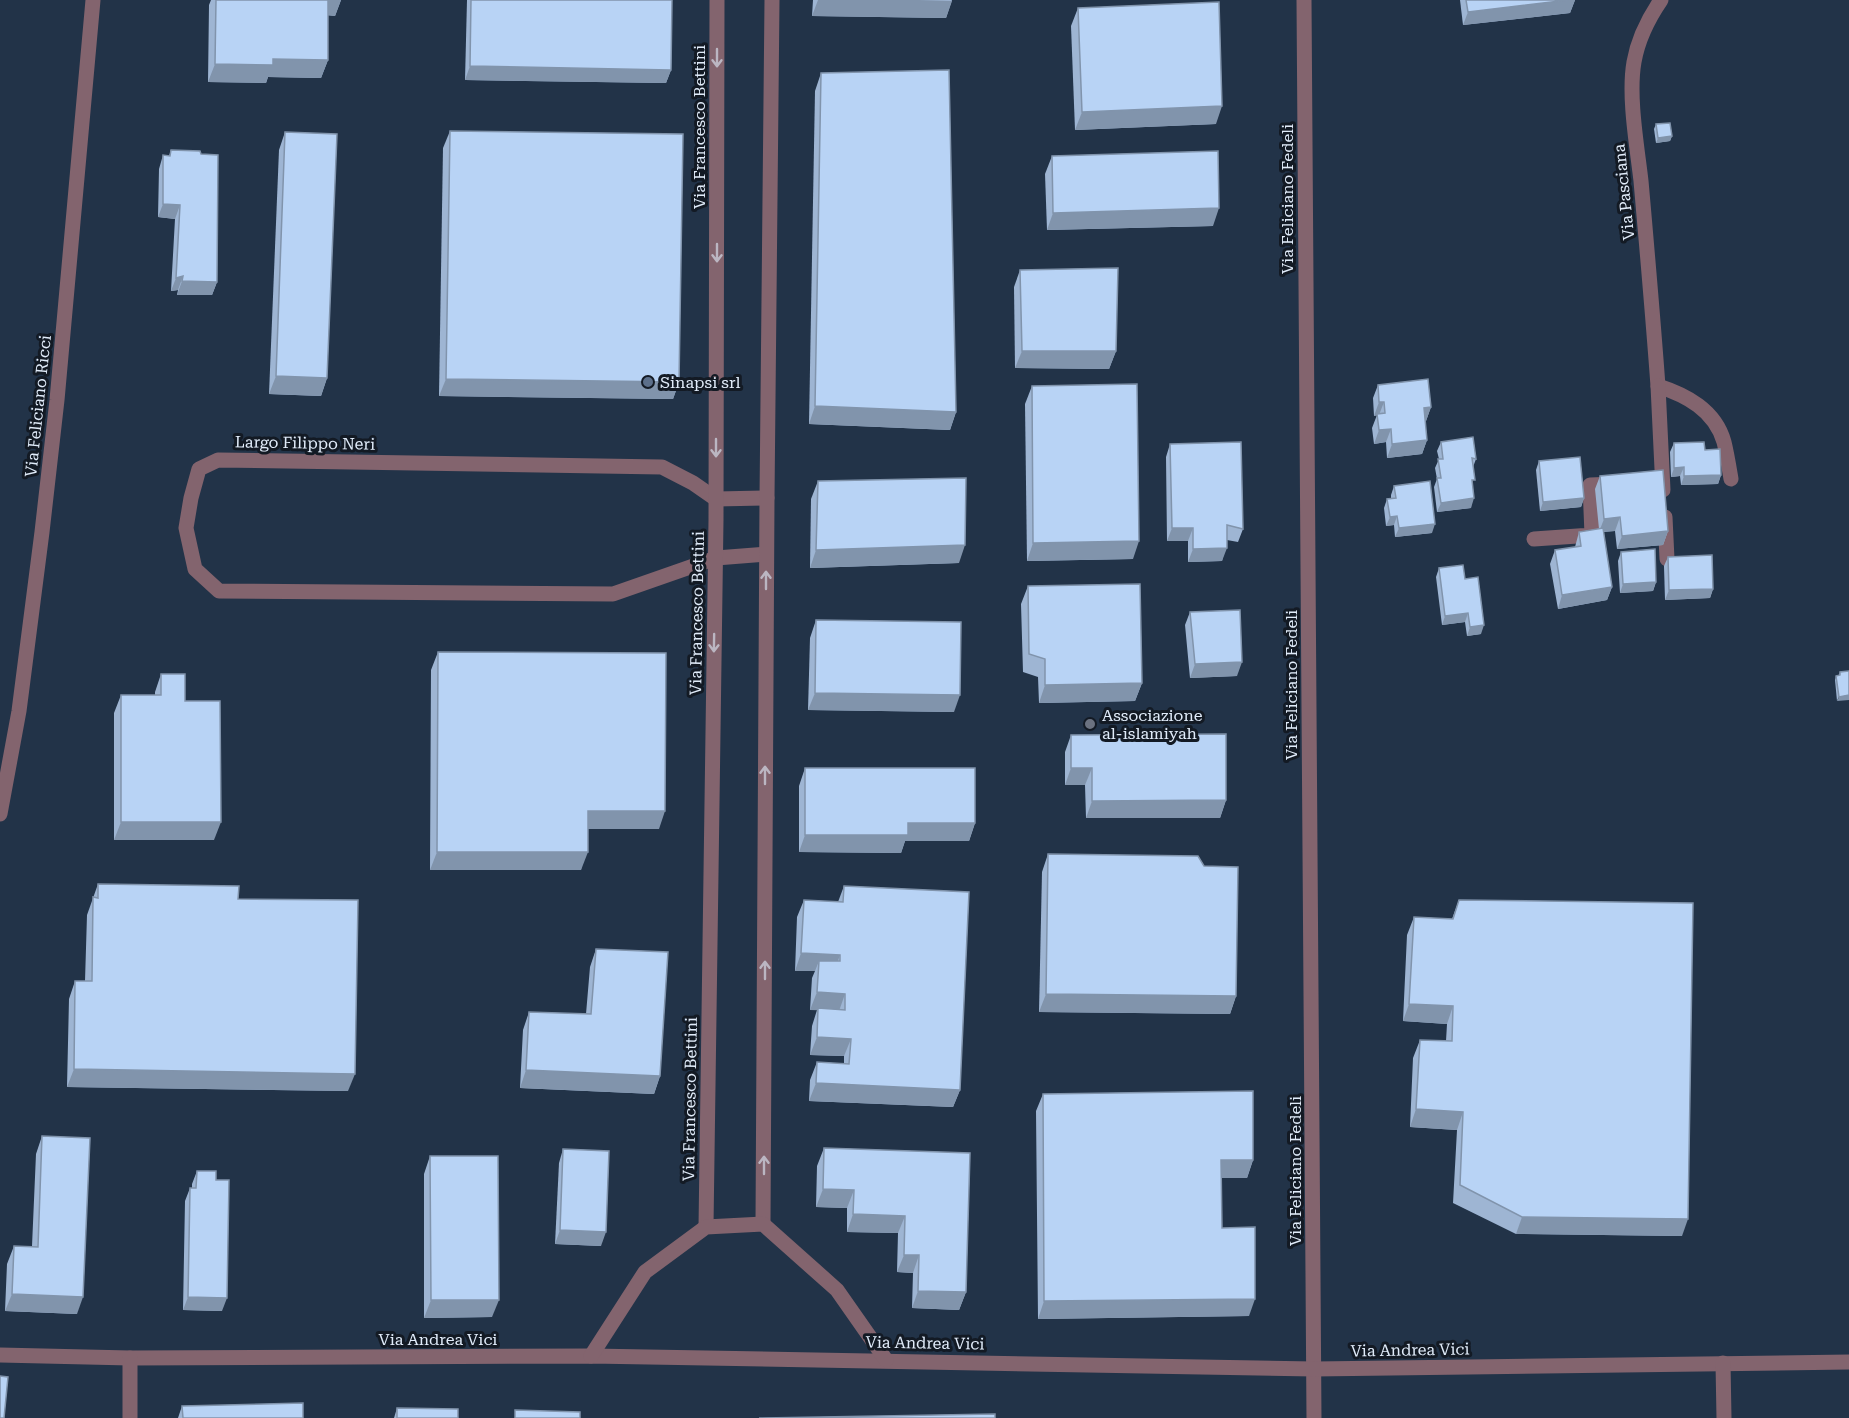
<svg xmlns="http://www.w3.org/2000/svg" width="1849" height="1418" font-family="'Roboto Serif',serif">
<rect width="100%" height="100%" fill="#223348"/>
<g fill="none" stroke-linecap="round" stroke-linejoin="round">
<g stroke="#83646e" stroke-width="15">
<path d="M1304,0L1314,1418"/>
<path d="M1661,0C1648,19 1638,39 1634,62C1628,96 1637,146 1641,181C1647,249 1653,317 1658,386C1686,395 1715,410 1724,442C1727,454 1729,467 1731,479"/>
<path d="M1658,386L1663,490"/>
<path d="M1665,517L1667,559"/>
<path d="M1534,539L1592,535L1590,485L1615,484"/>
<path d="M766,554L716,558L613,594L219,591L195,569L186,528L191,498L199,469L218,460L662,467L693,483L716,499L767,498"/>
<path d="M0,814L19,711L42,532L57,400L93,0"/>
<path d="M763,1224L767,498L772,0"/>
<path d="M706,1227L716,520L717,0"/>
<path d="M0,1355L130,1358L591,1356L1314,1369L1849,1362"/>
<path d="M591,1356L645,1272L706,1227L763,1224L837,1290L886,1360"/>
<path d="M130,1358V1418"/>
<path d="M1723,1363L1724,1418"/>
</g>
</g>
<g fill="#9eb5d3">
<path d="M211,0H341L335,16L328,15V60L321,78L268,77L266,83L208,82L209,5Z"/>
<path d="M467,0H672L671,70L666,83L465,80Z"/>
<path d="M813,0H952L946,18L812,16Z"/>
<path d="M1460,0H1575L1570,13L1463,25Z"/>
<path d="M1078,8L1216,124L1075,130L1071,26Z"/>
<path d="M821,73L956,412L950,430L809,424L815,91Z"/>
<path d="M1656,124L1672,136L1670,141L1656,143L1654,129Z"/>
<path d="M450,131L679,382L673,399L439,396L443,148Z"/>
<path d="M285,132L327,378L321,396L269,394L279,150Z"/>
<path d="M171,150L217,282L212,295H177L178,290L171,291L175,219L158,217L159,169L163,155L169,156Z"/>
<path d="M1052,156L1213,226L1047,230L1045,174Z"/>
<path d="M1020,270L1116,351L1109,369L1015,368L1014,287Z"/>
<path d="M1378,385L1431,407L1426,421H1425L1427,440L1422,454L1387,458L1386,442L1374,444L1372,428L1377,415L1374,416L1373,398Z"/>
<path d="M1032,386L1133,559L1027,561L1025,404Z"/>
<path d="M1441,442L1476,459L1473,467L1471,508L1437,512L1434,487L1437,479L1435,468L1439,459L1437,451Z"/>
<path d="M1674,443L1705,450L1721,475L1718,484L1681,485L1680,476L1671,477L1670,452Z"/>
<path d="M1170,444L1243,529L1238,542L1227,540L1222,561L1188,562V541H1167L1166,457Z"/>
<path d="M1539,461L1584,498L1581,507L1540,511L1536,470Z"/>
<path d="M1600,476L1668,531L1663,545L1617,549L1615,531L1603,532L1612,587L1607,600L1558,609L1550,564L1555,550L1575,547L1579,532L1599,529L1595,489Z"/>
<path d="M818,481L959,563L810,568L811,499Z"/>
<path d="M1394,486L1432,533L1395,537L1394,525L1386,526L1384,508L1387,499L1391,498V495Z"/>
<path d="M1621,552L1656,582L1653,591L1620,593L1618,561Z"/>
<path d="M1668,557L1713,589L1710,598L1665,600L1664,566Z"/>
<path d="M1439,568L1465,579L1481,634L1467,636L1465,622L1442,625L1436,577Z"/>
<path d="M1028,586L1142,683L1135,701L1039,703L1038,677L1023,672L1021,604Z"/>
<path d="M1190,612L1237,676L1190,678L1185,625Z"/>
<path d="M816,620L954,712L808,710L810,638Z"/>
<path d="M438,652L659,829H588L581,870H430L431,670Z"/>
<path d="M1849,671L1837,701L1835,680L1836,676L1839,675L1840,672Z"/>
<path d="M161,674L185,701L214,840H114V713L121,695H155V692Z"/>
<path d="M1071,735L1226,800L1220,818H1086L1085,785H1065V752Z"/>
<path d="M805,768L975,823L969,841H905L901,853L799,852V786Z"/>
<path d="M1048,854L1236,996L1230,1014L1039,1012L1042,872Z"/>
<path d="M98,884L238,899L348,1091L67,1087L69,999L75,981H85L87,915Z"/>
<path d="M844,886L960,1090L953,1107L809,1101L810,1080L817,1062L844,1064V1056L810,1055L812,1026L817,1010H810L812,978L815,971H795L797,917L804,900L838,902Z"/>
<path d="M1459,900L1682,1236L1516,1234L1453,1203L1457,1130L1410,1127L1413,1058L1420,1040L1446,1041L1447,1024L1403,1021L1407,935L1414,917L1452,919Z"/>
<path d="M596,949L660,1076L654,1094L520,1088L523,1030L529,1012L586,1014L590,967Z"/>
<path d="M1043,1094L1253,1160L1247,1178H1221L1222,1228L1249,1316L1038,1319L1036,1111Z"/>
<path d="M42,1136L77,1314L5,1311L7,1264L14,1246H32L36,1154Z"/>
<path d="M824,1148L970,1153L966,1292L959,1310L912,1308L913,1273L897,1272L898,1233L847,1232V1208L816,1207L817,1166Z"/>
<path d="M563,1149L601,1246L555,1244L559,1163Z"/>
<path d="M430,1156L492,1317L424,1318V1174Z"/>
<path d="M197,1171L222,1311L183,1310L185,1201L190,1188H192V1184Z"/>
<path d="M182,1406L303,1418H178Z"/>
<path d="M397,1408L458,1418H394Z"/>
</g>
<g fill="#8194ac">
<path d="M328,0H341L335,16L322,15Z"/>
<path d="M818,0H919L952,1L946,18L812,16Z"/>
<path d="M1568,0H1575L1570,13L1463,25L1468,12Z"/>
<path d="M273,59L328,60L321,78L268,77L266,83L208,82L215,64Z"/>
<path d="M470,66L671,70L666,83L465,80Z"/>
<path d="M1222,106L1216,124L1075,130L1082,112Z"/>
<path d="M1672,136L1670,141L1656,143L1658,138Z"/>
<path d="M163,204L180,205L175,219L158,217Z"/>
<path d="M1219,208L1213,226L1047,230L1053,213Z"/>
<path d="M183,276L178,290L171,291L176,278Z"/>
<path d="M182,281L217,282L212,295H177Z"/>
<path d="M1022,351H1116L1109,369L1015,368Z"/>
<path d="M276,376L327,378L321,396L269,394Z"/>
<path d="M446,379L679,382L673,399L439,396Z"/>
<path d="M1379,402H1384L1379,415L1374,416Z"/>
<path d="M815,406L956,412L950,430L809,424Z"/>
<path d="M1431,407L1426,421L1419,422L1424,408Z"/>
<path d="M1391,429L1386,442L1374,444L1379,430Z"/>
<path d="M1427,440L1422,454L1387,458L1392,444Z"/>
<path d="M1684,467L1680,476L1671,477L1674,468Z"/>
<path d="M1721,475L1718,484L1681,485L1684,476Z"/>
<path d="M1474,498L1471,508L1437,512L1441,503Z"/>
<path d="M1584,498L1581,507L1540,511L1543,502Z"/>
<path d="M1397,516L1394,525L1386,526L1390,517Z"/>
<path d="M1620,517L1615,531L1599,532L1604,519Z"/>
<path d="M1435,524L1432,533L1395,537L1399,528Z"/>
<path d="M1172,528H1193L1188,541H1167Z"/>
<path d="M1668,531L1663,545L1617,549L1622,536Z"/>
<path d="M1139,541L1133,559L1027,561L1033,543Z"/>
<path d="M965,545L959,563L810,568L816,550Z"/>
<path d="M1227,548L1222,561L1188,562L1193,549Z"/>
<path d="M1656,582L1653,591L1620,593L1623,584Z"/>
<path d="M1612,587L1607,600L1558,609L1562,595Z"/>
<path d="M1713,589L1710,598L1665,600L1669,590Z"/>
<path d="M1468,613L1465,622L1442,625L1445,616Z"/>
<path d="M1484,625L1481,634L1467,636L1470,627Z"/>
<path d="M1242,662L1237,676L1190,678L1195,664Z"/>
<path d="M1142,683L1135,701L1039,703L1045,685Z"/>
<path d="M815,693L960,695L954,712L808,710Z"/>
<path d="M1849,695V700L1837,701L1839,697Z"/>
<path d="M1071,768H1092L1085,785H1065Z"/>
<path d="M1226,800L1220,818H1086L1092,801Z"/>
<path d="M588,811H665L659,829H581Z"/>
<path d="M121,822H221L214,840H114Z"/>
<path d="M908,823H975L969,841H905L901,853L799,852L805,835Z"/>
<path d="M437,852H588L581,870H430Z"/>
<path d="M801,953L840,955L834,972L819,961L815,971H795Z"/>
<path d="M817,992L845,994L839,1011L810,1010Z"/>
<path d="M1046,994L1236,996L1230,1014L1039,1012Z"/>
<path d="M1409,1004L1453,1006L1447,1024L1403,1021Z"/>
<path d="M817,1037L851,1039L844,1056L810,1055Z"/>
<path d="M74,1069L355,1074L348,1091L67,1087Z"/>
<path d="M526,1070L660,1076L654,1094L520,1088Z"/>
<path d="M816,1083L960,1090L953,1107L809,1101Z"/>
<path d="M1416,1109L1463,1112L1457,1130L1410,1127Z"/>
<path d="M1221,1160H1253L1247,1178H1215Z"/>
<path d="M823,1189L854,1190L847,1208L816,1207Z"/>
<path d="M853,1214L905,1216L898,1233L847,1232Z"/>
<path d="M1522,1217L1688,1219L1682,1236L1516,1234Z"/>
<path d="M560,1230L606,1232L601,1246L555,1244Z"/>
<path d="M904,1255H919L913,1273L897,1272Z"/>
<path d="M918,1291L966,1292L959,1310L912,1308Z"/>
<path d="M12,1294L83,1297L77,1314L5,1311Z"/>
<path d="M188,1297L227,1298L222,1311L183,1310Z"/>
<path d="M1255,1299L1249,1316L1038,1319L1044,1301Z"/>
<path d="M431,1300H499L492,1317L424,1318Z"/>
</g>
<g fill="#b8d3f5" stroke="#8194ac" stroke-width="1.5">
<path d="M216,0H328V60L273,59V65L215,64Z"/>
<path d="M471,0H672L671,70L470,66Z"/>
<path d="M1466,0H1568L1468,12Z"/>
<path d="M1219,2L1222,106L1082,112L1078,8Z"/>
<path d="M949,70L956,412L815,406L821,73Z"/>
<path d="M1670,123L1672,136L1658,138L1656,124Z"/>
<path d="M450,131L683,134L679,382L446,379Z"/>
<path d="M285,132L337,134L327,378L276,376Z"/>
<path d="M171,150L200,151L201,154L218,155L217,282L182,281L183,276L176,278L180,205L163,204V155L170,156Z"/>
<path d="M1218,151L1219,208L1053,213L1052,156Z"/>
<path d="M1118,268L1116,351H1022L1020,270Z"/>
<path d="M1428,379L1431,407L1424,408L1427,440L1392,444L1391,429L1379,430L1377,414L1385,413L1384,402H1379L1378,385Z"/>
<path d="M1137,384L1139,541L1033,543L1032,386Z"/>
<path d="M1473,437L1476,459L1472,458L1475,480H1472L1474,498L1441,503L1437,478H1441L1438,459H1443L1441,442Z"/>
<path d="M1241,442L1243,529L1227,525V548L1193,549V528H1172L1170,444Z"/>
<path d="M1704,442L1705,450L1720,449L1721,475L1684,476V467L1674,468V443Z"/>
<path d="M1580,457L1584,498L1543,502L1539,461Z"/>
<path d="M1663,470L1668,531L1622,536L1620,517L1604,519L1600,476Z"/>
<path d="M966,478L965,545L816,550L818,481Z"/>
<path d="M1430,481L1435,524L1399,528L1397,516L1390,517L1387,499L1396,498L1394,486Z"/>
<path d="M1603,528L1612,587L1562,595L1555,550L1581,546L1579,532Z"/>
<path d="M1655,549L1656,582L1623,584L1621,552Z"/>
<path d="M1712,555L1713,589L1669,590L1668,557Z"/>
<path d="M1463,565L1465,579L1478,577L1484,625L1470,627L1468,613L1445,616L1439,568Z"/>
<path d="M1140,584L1142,683L1045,685V659L1029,654L1028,586Z"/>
<path d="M1240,610L1242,662L1195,664L1190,612Z"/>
<path d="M816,620L961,622L960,695L815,693Z"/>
<path d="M438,652L666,653L665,811H588V852H437Z"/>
<path d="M1849,671V695L1839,697L1836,676L1840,675V672Z"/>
<path d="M161,674H185V701H220L221,822H121V695H161Z"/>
<path d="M1226,734V800L1092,801V768H1071V735Z"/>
<path d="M805,768H975V823H908V835H805Z"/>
<path d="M1048,854L1198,856L1204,866L1238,867L1236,996L1046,994Z"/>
<path d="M98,884L239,886L238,899L358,900L355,1074L74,1069L75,981H92L93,897L98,898Z"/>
<path d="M844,886L969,892L960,1090L816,1083L817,1062L849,1064L851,1039L817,1037L818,1008L845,1010V994L817,992L819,961H840V955L801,953L804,900L843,902Z"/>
<path d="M1459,900L1693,903L1688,1219L1522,1217L1460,1185L1463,1112L1416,1109L1420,1040L1452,1041L1453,1006L1409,1004L1414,917L1453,919Z"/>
<path d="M596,949L668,952L660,1076L526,1070L529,1012L591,1014Z"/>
<path d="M1253,1091V1160H1221L1222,1228L1255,1227V1299L1044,1301L1043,1094Z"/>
<path d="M42,1136L90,1138L83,1297L12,1294L14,1246L38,1247Z"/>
<path d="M824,1148L970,1153L966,1292L918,1291L919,1255H904L905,1216L853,1214L854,1190L823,1189Z"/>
<path d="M563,1149L609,1151L606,1232L560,1230Z"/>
<path d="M430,1156H498L499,1300H431Z"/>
<path d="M197,1171H216V1180H229L227,1298L188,1297L190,1188H196Z"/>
<path d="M0,1376L8,1377L4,1418H0Z"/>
<path d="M303,1403V1418H183L182,1406Z"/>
<path d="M397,1408L458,1409V1418H397Z"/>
<path d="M515,1410L580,1412V1418H515Z"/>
<path d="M995,1414V1418H759Z"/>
</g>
<defs><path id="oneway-shaft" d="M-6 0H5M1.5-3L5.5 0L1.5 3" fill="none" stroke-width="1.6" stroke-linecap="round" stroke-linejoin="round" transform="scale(1.5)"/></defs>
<g stroke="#bbb6c2">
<use href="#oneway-shaft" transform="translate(717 58) rotate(90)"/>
<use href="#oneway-shaft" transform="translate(717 253) rotate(90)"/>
<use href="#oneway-shaft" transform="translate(716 448) rotate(90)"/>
<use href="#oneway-shaft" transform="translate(766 580) rotate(-90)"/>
<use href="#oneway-shaft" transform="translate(714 643) rotate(91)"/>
<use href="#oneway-shaft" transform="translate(765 775) rotate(-90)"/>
<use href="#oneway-shaft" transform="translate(765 970) rotate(-90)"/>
<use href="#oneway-shaft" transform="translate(764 1165) rotate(-90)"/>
</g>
<circle fill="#5c6f8a" stroke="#131a24" stroke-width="2" cx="648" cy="382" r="6"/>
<circle fill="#6b7280" stroke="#131a24" stroke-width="2" cx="1090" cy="724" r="6"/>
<g text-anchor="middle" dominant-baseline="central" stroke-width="6" stroke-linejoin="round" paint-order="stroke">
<g font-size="16" fill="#e1ecfa" stroke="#131a24">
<text transform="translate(699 127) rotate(-90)">Via Francesco Bettini</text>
<text transform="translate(1624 192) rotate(-96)">Via Pasciana</text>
<text transform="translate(1287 199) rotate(-90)">Via Feliciano Fedeli</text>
<text transform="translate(38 406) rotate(-84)">Via Feliciano Ricci</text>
<text transform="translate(305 443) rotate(1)">Largo Filippo Neri</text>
<text transform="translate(697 613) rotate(-89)">Via Francesco Bettini</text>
<text transform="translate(1291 685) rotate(-90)">Via Feliciano Fedeli</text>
<text transform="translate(690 1099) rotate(-89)">Via Francesco Bettini</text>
<text transform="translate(1295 1171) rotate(-90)">Via Feliciano Fedeli</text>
<text x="438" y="1339">Via Andrea Vici</text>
<text transform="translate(925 1343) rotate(1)">Via Andrea Vici</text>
<text transform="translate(1410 1350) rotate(-1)">Via Andrea Vici</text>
</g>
<g font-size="16" fill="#e1ecfa" stroke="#131a24" text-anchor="start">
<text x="660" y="382">Sinapsi srl</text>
<text x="1102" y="715">Associazione<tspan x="1102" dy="18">al-islamiyah</tspan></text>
</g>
</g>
</svg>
